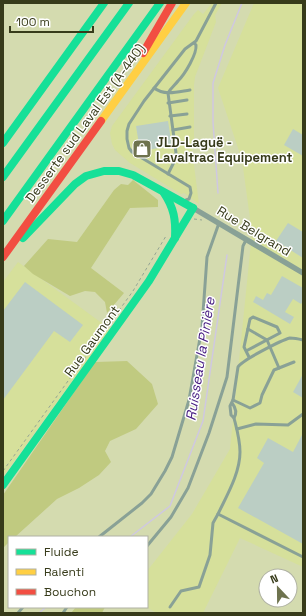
<svg xmlns="http://www.w3.org/2000/svg" width="306" height="616" font-family="'Space Grotesk',sans-serif">
<rect width="100%" height="100%" fill="#d4dbaf"/>
<g fill="#d6e09b">
<path d="M212,3H222L215,15L216,22L195,77L194,85V142H191L199,204L184,193L181,194L130,163L115,150L112,144L110,133L112,126L194,14L198,10L203,14Z"/>
<path d="M254,3H303V567L240,538L203,613H157L146,607H147V571L192,514L230,449L252,233L242,160L218,88Z"/>
<path d="M18,262L110,329L3,476V282Z"/>
</g>
<g fill="#c0ca80">
<path d="M133,180L158,200V207L130,208L91,268L124,293L107,313L105,302L95,292L85,291L70,296L33,274L24,266L48,239L77,242L114,190L121,184L128,185Z"/>
<path d="M127,361L152,384L158,404L136,429L110,441L105,451L111,462L99,475L79,488L57,499L15,537H9V542L3,548V495L95,362Z"/>
<path d="M76,607H105L102,613H71Z"/>
</g>
<g fill="none" stroke-linecap="round" stroke-linejoin="round">
<g stroke="#cfc8e1" stroke-width="1.5">
<path d="M218,193L213,122V83L225,45L242,3"/>
<path d="M130,537L170,506L203,421L227,255"/>
<path d="M39,613L46,607"/>
</g>
</g>
<g fill="#bbcec4">
<path d="M168,121L172,146L140,151L136,126Z"/>
<path d="M293,129L303,135V156L284,145Z"/>
<path d="M288,223L303,232V258L276,241Z"/>
<path d="M282,276L303,288V301L301,304L293,299L285,312L294,317L290,324L253,302L256,296L263,300L267,293L271,295Z"/>
<path d="M25,282L83,325L70,342L54,331L3,400V311Z"/>
<path d="M303,374V398L293,392Z"/>
<path d="M303,433V544L238,508L264,463L257,458L268,438L293,452Z"/>
</g>
<g fill="none" stroke-linecap="round" stroke-linejoin="round">
<g stroke="#95a594" stroke-width="1" stroke-dasharray="3 3" stroke-linecap="butt">
<path d="M194,219L202,220"/>
<path d="M3,471L133,291L166,236"/>
</g>
<g stroke="#89a196" stroke-width="3">
<path d="M154,88C165,96 177,92 190,90"/>
<path d="M168,103L187,100"/>
<path d="M170,116L187,114"/>
<path d="M173,130L190,127"/>
<path d="M168,174L174,162L176,153L168,93C171,88 175,85 178,81C185,74 197,54 196,45L194,43"/>
<path d="M186,200L189,199L191,193L190,187L132,152L129,148L127,139V131L129,124L144,101L185,49L196,41L216,3"/>
<path d="M248,329L267,340L279,368"/>
<path d="M246,351L280,333L277,327L253,317L250,319L244,347L249,357"/>
<path d="M294,362L274,370L262,395L260,403L250,408L233,400L238,367C242,360 282,340 290,338C294,338 299,339 303,340"/>
<path d="M232,403C236,408 237,413 234,418L231,415L230,406L233,400"/>
<path d="M234,418C237,430 240,440 240,452C240,473 227,495 218,514L303,557"/>
<path d="M237,429L256,424L288,425L303,414"/>
<path d="M99,537L142,503L151,494L165,471L172,457L189,400L202,327L207,257L219,223"/>
<path d="M147,546L171,517L188,488L209,433L227,377L243,246L246,240"/>
<path d="M170,607L181,591L199,587L210,555L213,523L218,514"/>
<path d="M18,613L23,607"/>
<path d="M63,613L67,607"/>
</g>
<path stroke="#89a196" stroke-width="5.5" d="M193,208L303,273"/>
<g stroke="#16e098" stroke-width="8">
<path d="M3,143L104,3"/>
<path d="M3,177L129,3"/>
<path d="M164,193C174,208 176,220 175,238"/>
<path d="M3,221L160,3"/>
<path d="M23,238L75,184L86,176L104,171H119L133,175L193,208"/>
<path d="M3,485L149,281L193,208"/>
</g>
<path stroke="#ffcf43" stroke-width="8" d="M101,121L186,3"/>
<g stroke="#f24e42" stroke-width="8">
<path d="M143,53L172,3"/>
<path d="M3,257L101,121"/>
</g>
</g>
<defs>
<g id="shop-square" transform="scale(1)"><rect x="-9" y="-9" width="18" height="18" rx="4" fill="#6e734e" stroke="#fff"/><path d="M-5-2.5h2.3a2.7 3.5 0 0 1 5.4 0H5L5.5 6h-11ZM-1.5-2.5h3a1.5 2.3 0 0 0-3 0Z" fill="#fff"/></g>
</defs>
<g fill-rule="evenodd">
<use href="#shop-square" x="142" y="149"/>
</g>
<g text-anchor="middle" dominant-baseline="central" stroke-width="3" stroke-linejoin="round" paint-order="stroke">
<g font-size="13" fill="#373b1a" stroke="#fff">
<text transform="translate(85 123) rotate(-54)">Desserte sud Laval Est (A-440)</text>
<text transform="translate(254 231) rotate(31)">Rue Belgrand</text>
<text transform="translate(92 341) rotate(-54)">Rue Gaumont</text>
</g>
<g font-size="13" font-weight="bold" fill="#373b1a" stroke="#fff" text-anchor="start">
<text x="156" y="142">JLD-Laguë -<tspan x="156" dy="15">Lavaltrac Equipement</tspan></text>
</g>
<g font-size="14" font-style="italic" fill="#451b80" stroke="#fff">
<text transform="translate(200 359) rotate(-81)">Ruisseau la Pinière</text>
</g>
</g>
<rect width="306" height="616" fill="none" stroke="#373b1a" stroke-width="8"/>
<rect x="8" y="536" width="140" height="72" fill="#ffffff" stroke="#afb1a3"/>
<rect x="16" y="549" width="20" height="6" fill="#16e098" stroke="#afb1a3"/>
<text x="44" y="556" font-size="12" fill="#373b1a">Fluide</text>
<rect x="16" y="569" width="20" height="6" fill="#ffcf43" stroke="#afb1a3"/>
<text x="44" y="576" font-size="12" fill="#373b1a">Ralenti</text>
<rect x="16" y="589" width="20" height="6" fill="#f24e42" stroke="#afb1a3"/>
<text x="44" y="596" font-size="12" fill="#373b1a">Bouchon</text>
<g transform="translate(278 588) rotate(338)"><circle r="19" fill="#ffffff" stroke="#afb1a3"/>
<path d="M0-3L7 15L0 10L-7 15Z" fill="#6e734e"/>
<text y="-6" font-size="11" font-weight="bold" text-anchor="middle" fill="#373b1a">N</text>
</g>
<path d="M10 26v6h83v-6" fill="none" stroke="#373b1a" stroke-width="2"/>
<text x="16" y="26" font-size="12" fill="#373b1a" stroke="#ffffff" stroke-width="3" paint-order="stroke">100 m</text>
</svg>
